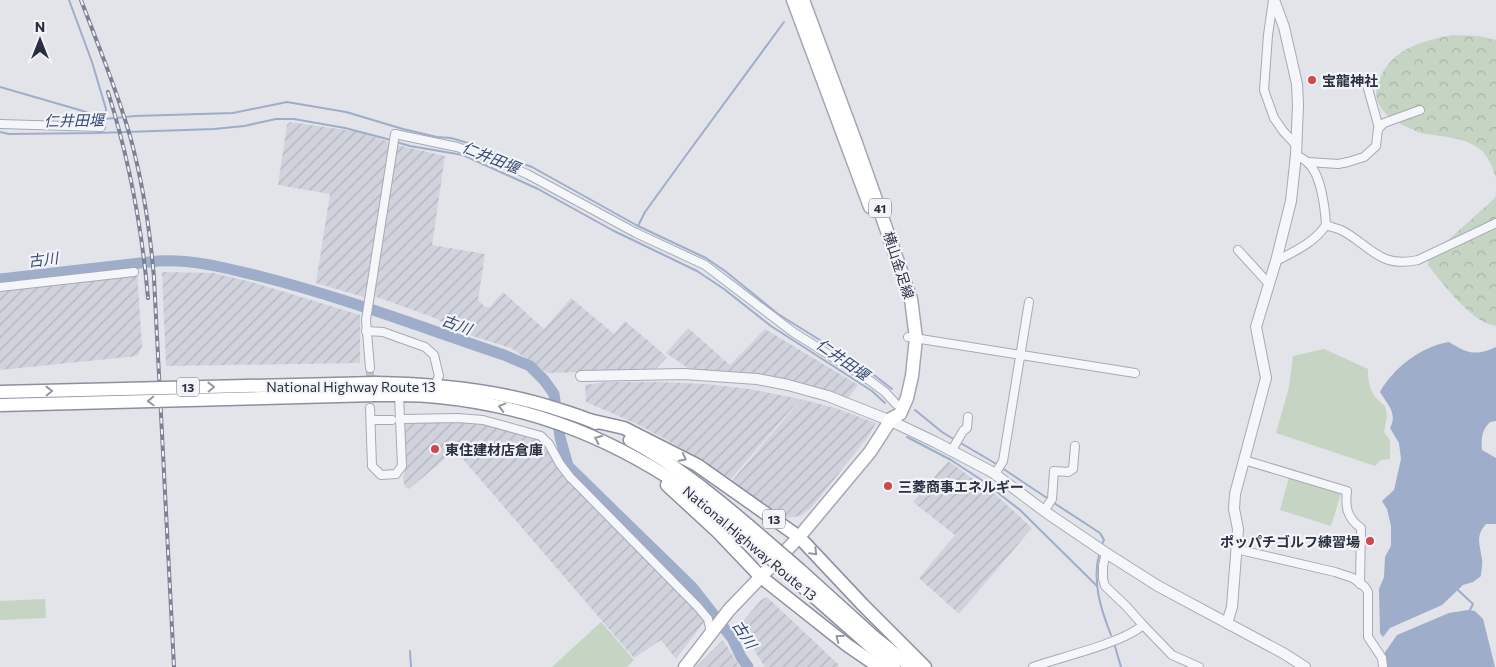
<svg xmlns="http://www.w3.org/2000/svg" width="1496" height="667" font-family="Commissioner,'Noto Sans JP',sans-serif">
<defs>
<pattern id="industrial-furrows" width="10" height="10" patternUnits="userSpaceOnUse" patternTransform="scale(1.25)"><rect width="10" height="10" fill="#d0d3dc"/><path d="M-1 1l2-2M0 10L10 0M9 11l2-2" fill="none" stroke="#b3b5be"/></pattern>
<pattern id="forest-crowns" width="20" height="18" patternUnits="userSpaceOnUse" patternTransform="scale(1.25)"><rect width="20" height="18" fill="#c5d4c3"/><path d="M2 6a3 3 0 1 1 6 0M12 15a3 3 0 1 1 6 0" fill="none" stroke="#a9b6a9"/></pattern>
</defs>
<rect width="100%" height="100%" fill="#e2e4ea"/>
<g fill="url(#industrial-furrows)">
<path d="M290,122L359,132L389,142L367,298L316,283L330,194L278,185L287,125Z"/>
<path d="M397,145L445,156L432,245L485,254L478,300L485,307H490L503,292L544,329L571,298L614,334L625,321L667,357L655,370L547,373L511,348L460,332L435,318L374,296V288Z"/>
<path d="M137,269L142,347L137,356L0,370V285Z"/>
<path d="M162,272L214,273L255,283L360,315V363L166,366Z"/>
<path d="M688,328L730,365L765,329L858,385L847,400L694,372L666,353Z"/>
<path d="M607,382H657L706,384L750,389L800,399L731,479L667,440L637,424L586,402L585,385Z"/>
<path d="M801,399L835,408L876,423L868,437L811,508L800,516L778,519L732,481Z"/>
<path d="M459,419L484,422L540,437L546,443L557,465L683,595L705,621L676,659L661,640L634,658L455,450L409,489L405,487L403,479L405,470L402,421Z"/>
<path d="M948,461L996,495L1032,528L959,614L919,578L955,535L913,502Z"/>
<path d="M767,597L839,665L838,667H765L739,626L761,600Z"/>
<path d="M723,640L740,667H696Z"/>
</g>
<g fill="#c5d4c3">
<path d="M1324,349L1368,369C1368,387 1371,395 1385,406L1387,416L1384,432L1390,440V459L1381,460L1375,466L1276,433L1289,387L1293,356Z"/>
<path d="M1290,474L1342,490L1331,526L1280,510Z"/>
<path d="M45,599L46,618L0,620V601Z"/>
<path d="M601,622L634,660L627,667H552Z"/>
</g>
<g fill="url(#forest-crowns)">
<path d="M1452,35L1479,36L1496,40V178C1493,169 1489,158 1482,151C1465,136 1441,137 1421,133C1415,131 1409,128 1403,125C1381,114 1368,99 1382,74C1396,47 1424,41 1452,35Z"/>
<path d="M1496,195V326C1472,323 1443,284 1428,265L1430,251L1446,242L1495,198Z"/>
</g>
<g fill="#9eadca">
<path d="M1449,342C1468,354 1476,356 1496,347V421L1490,422C1482,430 1481,438 1482,450L1496,458V524H1486C1475,536 1480,545 1482,559C1483,565 1481,571 1481,576L1473,582L1463,585L1442,605L1390,628L1383,637L1380,633L1379,589L1384,577L1385,557L1391,546V526L1387,509L1382,501L1394,490L1401,459L1399,443L1390,428C1398,413 1387,404 1380,392C1393,368 1422,346 1449,342Z"/>
<path d="M1468,610L1475,611L1483,619L1495,667H1383V655L1397,635L1449,613Z"/>
</g>
<g fill="none" stroke-linecap="round" stroke-linejoin="round">
<g stroke="#9eadca" stroke-width="2">
<path d="M69,0L92,62L106,109L105,119"/>
<path d="M0,87L83,111L105,119L135,116L233,113L287,102L346,112L403,129L437,137L451,138L471,144L532,167L638,226L706,258L725,271L778,314L865,368L892,389"/>
<path d="M0,132L9,134L97,133L214,129L244,126L276,119H294L345,128L391,140"/>
<path d="M396,142L410,146L463,155L538,189L612,230L697,271L724,289L771,326L872,391L885,403"/>
<path d="M638,226L645,212L687,154L784,22"/>
<path d="M915,410L942,432L955,440"/>
<path d="M907,437L951,460L983,481L1020,510L1097,586"/>
<path d="M959,442L998,465"/>
<path d="M1002,468L1050,500"/>
<path d="M1054,503L1100,533L1104,540L1102,544"/>
<path d="M1099,555C1092,582 1101,610 1111,635"/>
<path d="M1458,590L1473,604L1470,610"/>
<path d="M1114,643L1121,667"/>
<path d="M410,651L411,667"/>
</g>
<path stroke="#9eadca" stroke-width="11" d="M0,279L158,261C193,259 226,268 259,276C343,297 423,328 504,355L530,366L544,380L554,394L560,437L568,466L692,587L732,638L741,657L748,667"/>
<path stroke="#bdc0c8" stroke-width="8" stroke-dasharray="8 4" stroke-linecap="butt" d="M370,368V408"/>
<g stroke="#a7aab4" stroke-width="10">
<g id="minor">
<path d="M1273,0L1268,35L1264,90L1274,118L1283,131L1297,146"/>
<path d="M1367,85L1379,128"/>
<path d="M0,124L101,127"/>
<path d="M1308,162L1338,164L1348,162L1364,157L1376,146L1378,129L1384,123L1420,110"/>
<path d="M1326,225C1331,227 1336,228 1341,230C1369,244 1379,269 1418,260L1496,223"/>
<path d="M1238,250L1269,284"/>
<path d="M1276,261C1295,251 1314,243 1326,225C1325,208 1321,173 1307,162C1304,159 1300,157 1296,155"/>
<path d="M0,287L134,272"/>
<path d="M366,331L383,332L425,347L434,355L439,376L435,385"/>
<path d="M908,337L1135,373"/>
<path d="M370,368L366,320L395,134L457,147L487,157L527,174L636,233L705,265L793,332L869,380L885,392L896,404"/>
<path d="M370,408L372,466L381,475L396,474L402,466L399,395"/>
<path d="M403,419L458,418L483,420L541,436L549,444L560,464L570,477L698,607L708,619L711,633"/>
<path d="M371,420H392"/>
<path d="M952,450L963,431L967,428L968,417"/>
<path d="M1244,460L1347,491C1345,507 1347,518 1361,528L1360,584"/>
<path d="M995,474L1003,461L1029,302"/>
<path d="M1044,511L1052,499L1054,471L1068,472L1073,469L1075,446"/>
<path d="M1236,549L1335,572L1353,578L1365,587L1368,592V637L1382,658L1383,667"/>
<path d="M1143,625L1172,655L1199,667"/>
<path d="M1033,667C1061,657 1123,643 1143,625L1126,606L1105,586L1103,579V566L1106,553"/>
</g>
</g>
<g stroke="#a7aab4" stroke-width="12">
<g id="tertiary">
<path d="M581,376L684,374L757,379L788,385L828,396L891,421L935,442L992,472L1047,513L1106,553L1158,586L1283,653L1305,667"/>
<path d="M1227,623L1232,607L1238,529L1234,509L1235,494L1266,378L1256,327L1276,261L1291,201L1296,155L1298,105L1297,84L1284,27L1274,0"/>
</g>
</g>
<g stroke="#a2a7b6" stroke-width="15">
<g id="primary">
<path d="M793,0L870,207"/>
<path d="M685,667L729,610L799,537L870,452L892,418L900,414L907,398L912,376L916,338L911,299L856,143L803,0"/>
</g>
</g>
<g stroke="#8a90a1" stroke-width="15">
<g id="trunk">
<path d="M376,383C438,384 501,390 560,410C573,414 585,418 596,423"/>
<path d="M375,395C396,395 418,394 439,397C537,407 619,441 699,498C714,509 729,522 743,534"/>
<path d="M589,420L624,428L697,465L799,537L863,605L925,667"/>
<path d="M630,440C676,465 710,493 749,526"/>
<path d="M667,485L718,532L761,577L847,645L879,667"/>
<path d="M800,570L874,637L911,667"/>
<path d="M793,578L894,667"/>
</g>
</g>
<use href="#minor" stroke="#f5f6f9" stroke-width="8"/>
<use href="#tertiary" stroke="#f5f6f9" stroke-width="10"/>
<use href="#primary" stroke="#fff" stroke-width="12"/>
<use href="#trunk" stroke="#fff" stroke-width="12"/>
<g stroke="#7c8194" stroke-width="4">
<g id="rail">
<path d="M81,0C98,45 117,90 130,136C143,183 150,230 154,278L174,667"/>
<path d="M108,92C129,159 142,228 148,298"/>
</g>
</g>
<use href="#rail" stroke="#f2f4f8" stroke-width="2" stroke-dasharray="5.5" stroke-linecap="butt"/>
<g stroke="#8a90a1" stroke-width="15" stroke-linecap="butt">
<g id="trunk-bridge">
<path d="M0,392L376,383"/>
<path d="M0,405L375,395"/>
<path d="M749,526L800,570"/>
<path d="M743,534L793,578"/>
</g>
</g>
<use href="#trunk-bridge" stroke="#fff" stroke-width="12"/>
</g>
<defs><path id="oneway-chevron" d="M-2-3.5L2.5 0L-2 3.5" fill="none" stroke-width="1.6" stroke-linecap="round" stroke-linejoin="round" transform="scale(1.25)"/></defs>
<g stroke="#9498a0">
<use href="#oneway-chevron" transform="translate(211 387) rotate(-1)"/>
<use href="#oneway-chevron" transform="translate(49 391) rotate(-1)"/>
<use href="#oneway-chevron" transform="translate(151 401) rotate(178)"/>
<use href="#oneway-chevron" transform="translate(502 407) rotate(-165)"/>
<use href="#oneway-chevron" transform="translate(598 439) rotate(-155)"/>
<use href="#oneway-chevron" transform="translate(683 458) rotate(27)"/>
<use href="#oneway-chevron" transform="translate(814 552) rotate(45)"/>
<use href="#oneway-chevron" transform="translate(839 638) rotate(-142)"/>
</g>
<g fill="#cd494b" stroke="#f2f4f8" stroke-width="2">
<circle cx="1312" cy="80" r="5"/>
<circle cx="435" cy="449" r="5"/>
<circle cx="888" cy="486" r="5"/>
<circle cx="1370" cy="541" r="5"/>
</g>
<g text-anchor="middle" dominant-baseline="central" stroke-width="4.5" stroke-linejoin="round" paint-order="stroke">
<g fill="#f2f4f8" stroke="#666b79" stroke-width="1">
<rect x="869" y="198.5" width="22" height="19" rx="4"/>
<rect x="177" y="377.5" width="22" height="19" rx="4"/>
<rect x="763" y="509.5" width="22" height="19" rx="4"/>
</g>
<g font-size="12" font-weight="bold" fill="#2a3042">
<text x="880" y="208">41</text>
<text x="188" y="387">13</text>
<text x="774" y="519">13</text>
</g>
<g font-size="14" font-weight="bold" fill="#2a3042" stroke="#f2f4f8" text-anchor="start">
<text x="1322" y="80">宝龍神社</text>
<text x="445" y="449">東住建材店倉庫</text>
<text x="898" y="486">三菱商事エネルギー</text>
<text x="1360" y="541" text-anchor="end">ポッパチゴルフ練習場</text>
</g>
<g font-size="14" fill="#2a3042" stroke="#f2f4f8">
<text transform="translate(899 265) rotate(72)">横山金足線</text>
<text x="351" y="386">National Highway Route 13</text>
<text transform="translate(750 543) rotate(40)">National Highway Route 13</text>
</g>
<g font-size="15" font-style="italic" fill="#344976" stroke="#f2f4f8">
<text transform="translate(74 120) rotate(-1)">仁井田堰</text>
<text transform="translate(491 157) rotate(22)">仁井田堰</text>
<text transform="translate(43 259) rotate(-7)">古川</text>
<text transform="translate(457 324) rotate(20)">古川</text>
<text transform="translate(843 359) rotate(35)">仁井田堰</text>
<text transform="translate(745 634) rotate(57)">古川</text>
</g>
</g>
<g transform="translate(40 40)" stroke="#f2f4f8" stroke-width="4" paint-order="stroke">
<path d="M0-4L9 19L0 12L-9 19Z" fill="#2a3042"/>
<text y="-8" font-size="14" font-weight="bold" text-anchor="middle" fill="#2a3042">N</text>
</g>
</svg>
